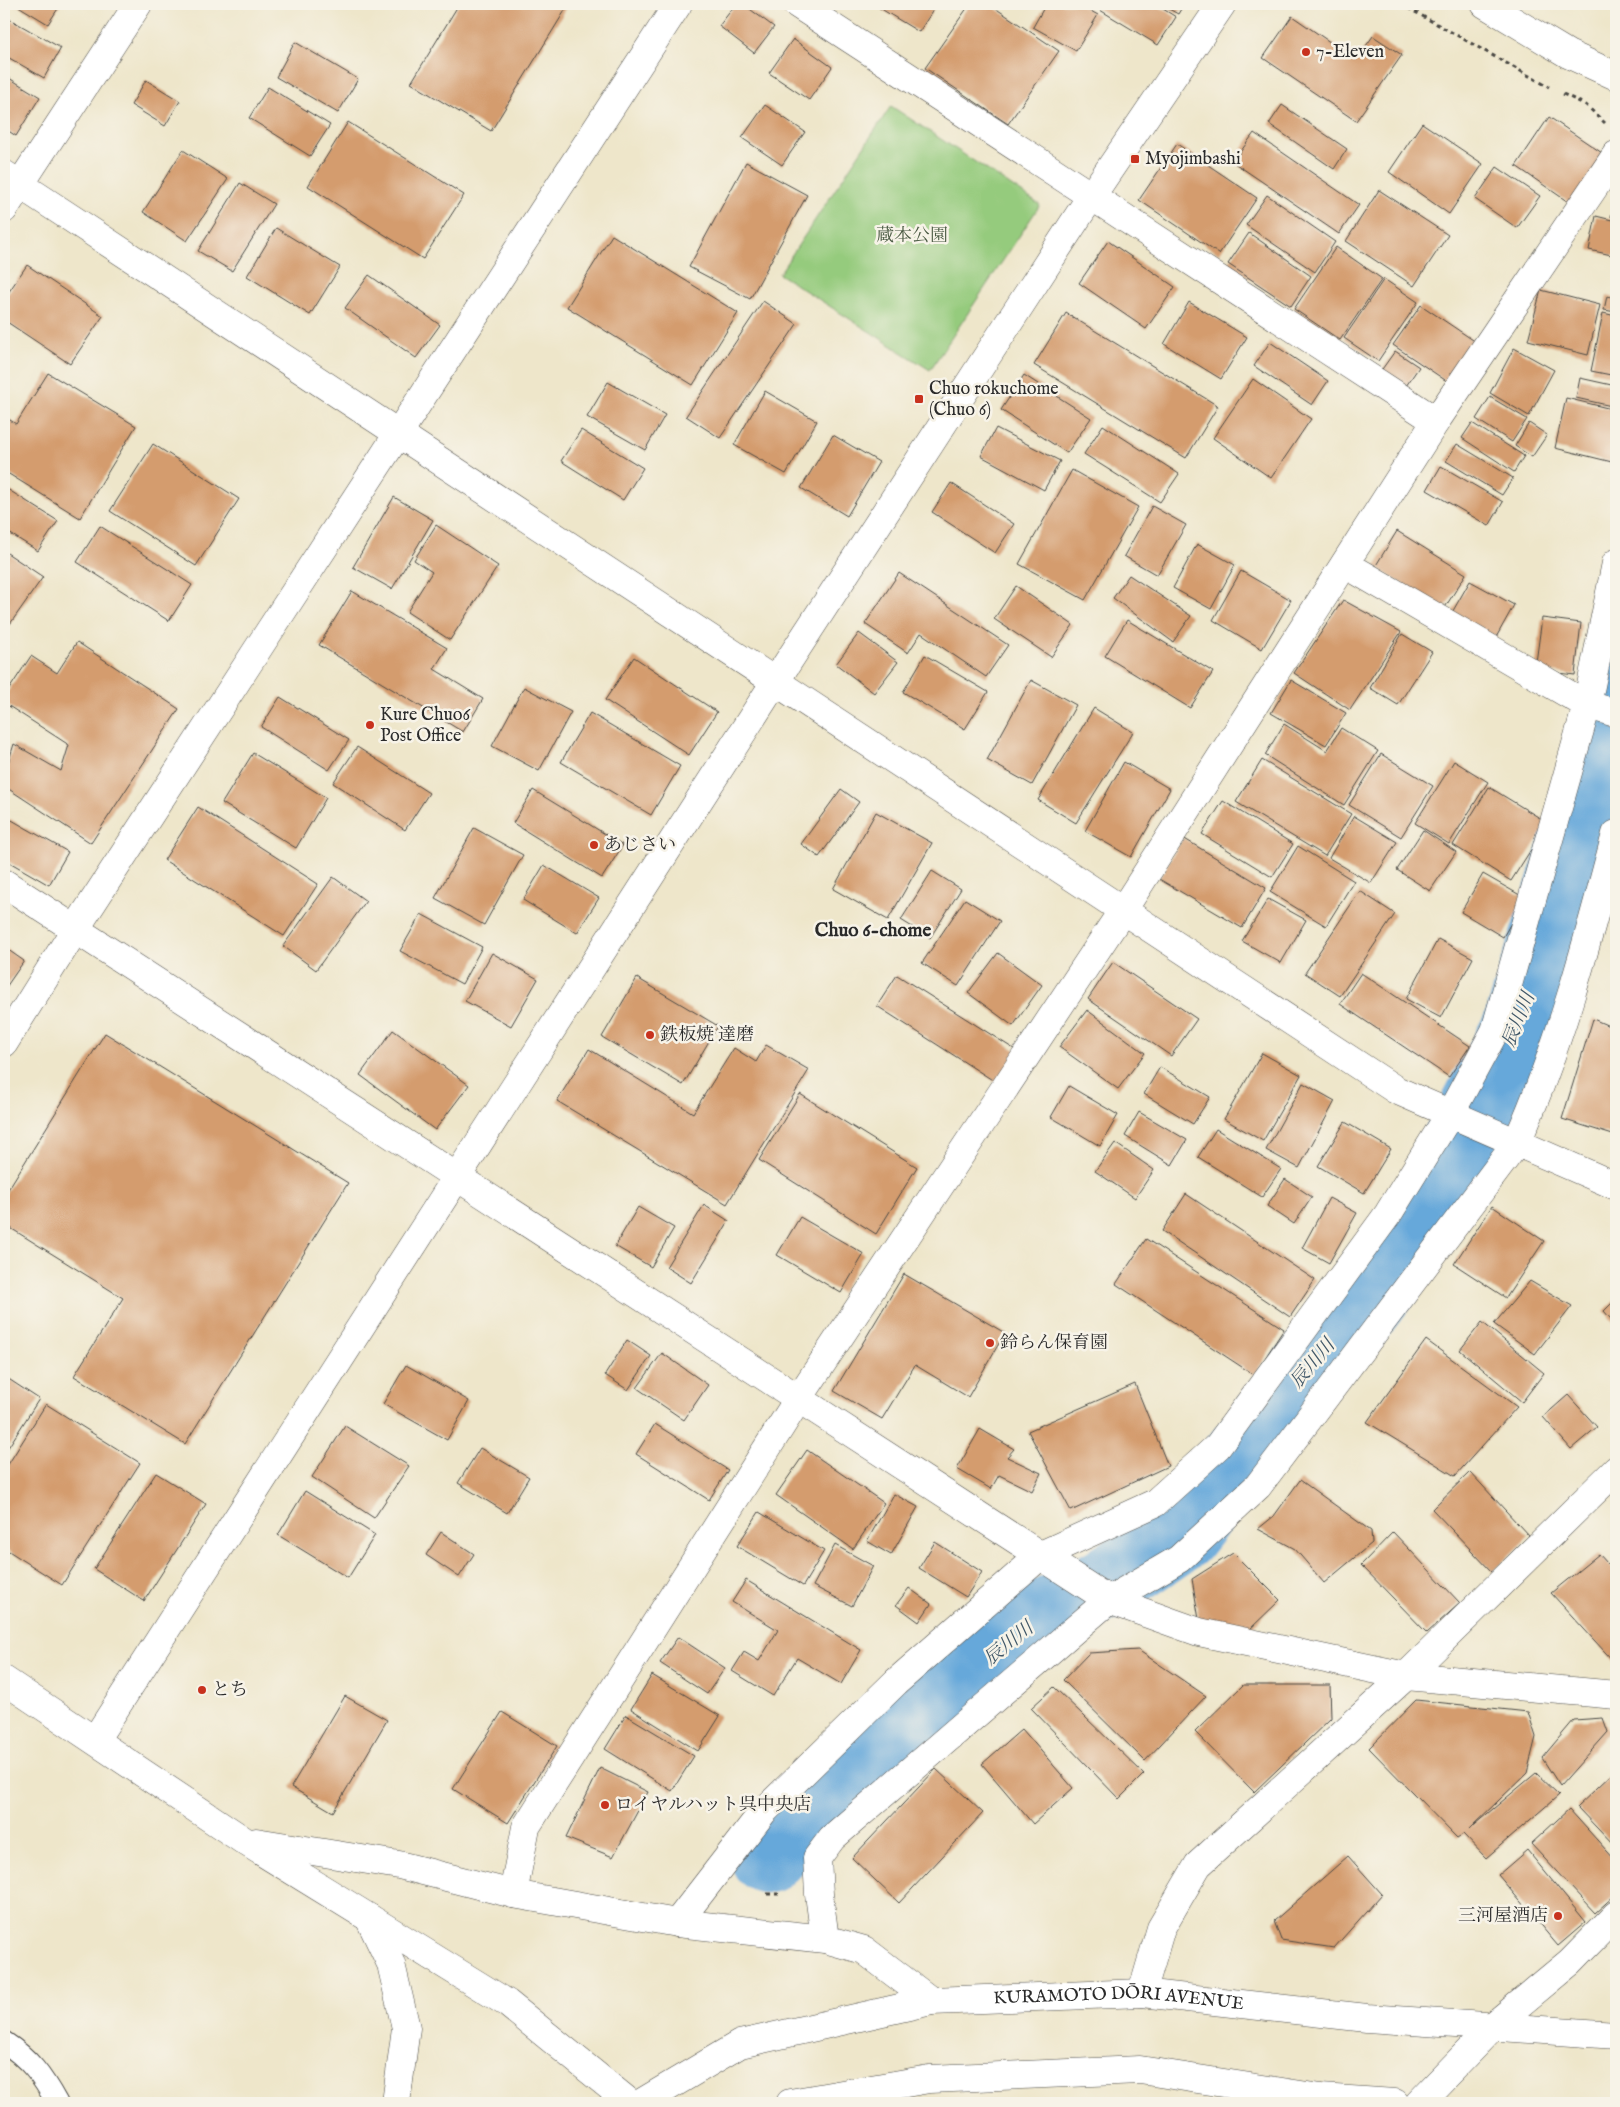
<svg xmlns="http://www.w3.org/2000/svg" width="1620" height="2107" font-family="'IM FELL English','Noto Serif JP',serif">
<rect width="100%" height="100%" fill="#f7f3e8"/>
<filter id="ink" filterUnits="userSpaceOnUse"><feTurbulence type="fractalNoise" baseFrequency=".02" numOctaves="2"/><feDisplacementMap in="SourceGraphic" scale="10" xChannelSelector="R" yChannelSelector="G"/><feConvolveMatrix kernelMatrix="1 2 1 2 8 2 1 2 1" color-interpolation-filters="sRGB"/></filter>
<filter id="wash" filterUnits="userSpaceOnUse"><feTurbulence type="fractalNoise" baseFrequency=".0096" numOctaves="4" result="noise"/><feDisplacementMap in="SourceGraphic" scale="20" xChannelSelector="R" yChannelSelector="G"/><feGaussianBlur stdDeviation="1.12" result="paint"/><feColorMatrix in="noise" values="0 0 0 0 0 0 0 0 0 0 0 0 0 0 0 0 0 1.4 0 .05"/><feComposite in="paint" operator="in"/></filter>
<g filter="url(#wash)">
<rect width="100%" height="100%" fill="#eee6ca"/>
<path fill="#95cb7d" stroke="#607b54" d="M891,106L1040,205L930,370L779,274Z"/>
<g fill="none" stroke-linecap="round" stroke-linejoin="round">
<path stroke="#66a8da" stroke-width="75" d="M767,1856L834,1784L1038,1621L1111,1581L1180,1534L1332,1339L1346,1330L1393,1269L1520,1027L1603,759L1616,698"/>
</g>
<g id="blocks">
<g fill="#d49c6e">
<path d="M15,4H61L48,24Z"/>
<path d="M459,4H569L491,131L411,83Z"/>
<path d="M736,4H743L774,27L754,53L719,26Z"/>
<path d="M873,4H937L919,32Z"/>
<path d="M970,4H989L1059,51L1008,124L925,68Z"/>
<path d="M1046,4H1078L1098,15L1076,51L1033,27Z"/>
<path d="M1090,4H1155L1176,17L1158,45Z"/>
<path d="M1160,4H1184L1178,14Z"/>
<path d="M4,16L61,48L44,78L4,55Z"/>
<path d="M1292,16L1356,60L1373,36L1402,55L1356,121L1263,58Z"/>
<path d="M793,39L832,67L809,100L769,73Z"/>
<path d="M295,42L358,79L338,113L276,77Z"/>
<path d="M4,75L40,97L16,136L4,128Z"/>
<path d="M146,80L180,101L165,126L131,105Z"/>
<path d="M268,87L330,125L310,156L249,118Z"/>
<path d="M765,105L805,132L782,165L742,138Z"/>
<path d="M1282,105L1347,149L1334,169L1269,124Z"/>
<path d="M1549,117L1608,157L1574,206L1516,166Z"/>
<path d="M348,122L464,195L423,259L308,186Z"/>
<path d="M1422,123L1483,164L1449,214L1389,172Z"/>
<path d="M1254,133L1359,205L1339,234L1233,162Z"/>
<path d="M1177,144L1257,198L1219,254L1139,200Z"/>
<path d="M183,150L228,179L187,241L143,212Z"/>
<path d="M746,162L807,195L750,299L689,267Z"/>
<path d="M1497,167L1540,196L1517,228L1475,199Z"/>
<path d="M240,183L274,204L232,271L198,251Z"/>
<path d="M1379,190L1448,235L1414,286L1346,241Z"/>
<path d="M1615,194H1616V218L1611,217Z"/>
<path d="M1267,195L1335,242L1315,272L1246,225Z"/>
<path d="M1596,216L1616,221V256L1589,250Z"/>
<path d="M276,228L340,267L310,315L247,276Z"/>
<path d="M1249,233L1311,276L1291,306L1228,264Z"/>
<path d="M612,235L738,313L693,385L567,307Z"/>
<path d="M1108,241L1175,287L1146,329L1079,283Z"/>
<path d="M1336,247L1382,279L1340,340L1294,309Z"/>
<path d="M27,265L103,316L70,364L4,320V299Z"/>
<path d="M369,275L440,325L416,358L345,308Z"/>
<path d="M1384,279L1418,302L1378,361L1344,338Z"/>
<path d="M1541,290L1600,305L1588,355L1528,340Z"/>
<path d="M1607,296L1616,298V312L1604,310Z"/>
<path d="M763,301L797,324L720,438L686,416Z"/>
<path d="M1189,302L1247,337L1221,379L1164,344Z"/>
<path d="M1421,305L1476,342L1448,382L1393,345Z"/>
<path d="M1066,313L1218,406L1186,458L1034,365Z"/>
<path d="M1603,313L1616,316V376L1591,371Z"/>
<path d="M1270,342L1328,381L1312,405L1254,366Z"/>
<path d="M1514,348L1554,370L1529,416L1490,393Z"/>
<path d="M1395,351L1419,367L1404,389L1380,372Z"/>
<path d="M48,373L136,426L80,518L4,471V416L16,424Z"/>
<path d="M1024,375L1091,418L1067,453L1001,410Z"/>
<path d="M1580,378L1616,386V407L1576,398Z"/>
<path d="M1253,379L1311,419L1271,478L1213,438Z"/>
<path d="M608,382L665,415L645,450L587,417Z"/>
<path d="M765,391L817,421L786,474L734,445Z"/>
<path d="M1490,397L1527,419L1512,442L1476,419Z"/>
<path d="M1566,398L1616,410V463L1555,448Z"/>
<path d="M1472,423L1524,456L1514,472L1462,438Z"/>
<path d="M1529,423L1547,435L1532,457L1515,446Z"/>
<path d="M1103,425L1179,474L1160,502L1084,454Z"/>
<path d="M996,428L1060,461L1044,490L981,456Z"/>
<path d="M581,430L643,468L623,500L561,461Z"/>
<path d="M833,435L879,462L847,516L801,488Z"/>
<path d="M153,444L239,499L196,566L110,511Z"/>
<path d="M1457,444L1513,478L1502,495L1446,461Z"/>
<path d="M1441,466L1503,502L1489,526L1427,490Z"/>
<path d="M1072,470L1138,507L1085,600L1019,564Z"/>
<path d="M951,483L1014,524L995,553L932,512Z"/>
<path d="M4,487L58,521L38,551L4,530Z"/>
<path d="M394,497L433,520L392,589L353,567Z"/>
<path d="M1152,506L1186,525L1157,575L1124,556Z"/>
<path d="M436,525L498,566L450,640L407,612L432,572L414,560Z"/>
<path d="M100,526L192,585L169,621L77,562Z"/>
<path d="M1397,531L1466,574L1444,609L1375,567Z"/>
<path d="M1197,544L1235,565L1211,609L1173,588Z"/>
<path d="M4,551L43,577L10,624L4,620Z"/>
<path d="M1241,571L1291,600L1262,649L1213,620Z"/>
<path d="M899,573L1008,645L986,677L921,633L908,653L865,624Z"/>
<path d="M1129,575L1191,616L1173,642L1113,598Z"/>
<path d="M1470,581L1514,605L1494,641L1450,616Z"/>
<path d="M1016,586L1073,625L1051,657L994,619Z"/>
<path d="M352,591L447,648L434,669L483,699L463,732L319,645Z"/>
<path d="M1343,600L1401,632L1350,710L1294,673Z"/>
<path d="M1542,618L1581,623L1575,675L1535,670Z"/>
<path d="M1127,620L1213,672L1190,708L1105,656Z"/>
<path d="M859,633L898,662L874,693L836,664Z"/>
<path d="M1402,634L1432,652L1398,705L1370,688Z"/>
<path d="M77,642L179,709L91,843L4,786V776L14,744L61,771L69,745L4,703V697L31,656L57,673Z"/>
<path d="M925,655L988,692L965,729L903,692Z"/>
<path d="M634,657L717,712L689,755L605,700Z"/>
<path d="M1031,680L1076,705L1032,785L987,760Z"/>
<path d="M1291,680L1346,713L1326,745L1271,713Z"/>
<path d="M524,687L571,712L539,771L492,746Z"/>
<path d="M280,697L349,740L329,770L261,727Z"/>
<path d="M1094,708L1133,732L1076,823L1038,800Z"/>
<path d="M590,713L680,766L651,815L561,762Z"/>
<path d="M1284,724L1327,751L1341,728L1378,751L1344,805L1265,755Z"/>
<path d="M357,747L429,793L405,830L333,783Z"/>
<path d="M253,753L326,798L296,848L222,803Z"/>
<path d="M1381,754L1433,786L1401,837L1349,805Z"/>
<path d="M1262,760L1351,814L1325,856L1236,802Z"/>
<path d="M1454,761L1488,782L1449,844L1415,823Z"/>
<path d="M1124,762L1170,789L1131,857L1085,831Z"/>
<path d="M1489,787L1548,823L1511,881L1453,845Z"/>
<path d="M841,789L859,802L819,857L801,844Z"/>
<path d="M533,790L623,845L602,878L513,823Z"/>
<path d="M1223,801L1293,844L1272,877L1202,834Z"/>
<path d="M198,807L318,884L284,936L164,860Z"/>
<path d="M876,812L932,843L888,920L833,889Z"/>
<path d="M1354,816L1397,842L1371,883L1329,858Z"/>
<path d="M10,819L68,852L49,885L4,859V830Z"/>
<path d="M474,828L523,855L484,925L435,898Z"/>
<path d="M1423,830L1456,852L1430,891L1397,870Z"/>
<path d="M1183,838L1266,888L1242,928L1159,879Z"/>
<path d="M1298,846L1354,881L1326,926L1270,892Z"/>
<path d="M544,865L599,898L577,933L523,900Z"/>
<path d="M932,871L961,889L930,938L901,920Z"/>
<path d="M1483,874L1525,898L1503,937L1461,912Z"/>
<path d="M333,877L366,901L316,970L283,946Z"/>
<path d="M1360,891L1395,914L1340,996L1305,973Z"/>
<path d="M965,899L1000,921L958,986L922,963Z"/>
<path d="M1268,899L1306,920L1281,963L1242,941Z"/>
<path d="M421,914L482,947L462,984L400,951Z"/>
<path d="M1438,939L1473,958L1441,1018L1406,999Z"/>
<path d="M4,947L24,961L4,990Z"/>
<path d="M492,953L538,979L511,1026L465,1001Z"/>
<path d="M998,953L1042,985L1013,1026L968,993Z"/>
<path d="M1113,962L1197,1019L1171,1056L1088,999Z"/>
<path d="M1361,973L1470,1046L1449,1077L1340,1004Z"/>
<path d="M897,975L1017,1051L997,1083L877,1006Z"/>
<path d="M637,978L718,1026L683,1085L602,1037Z"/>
<path d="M1087,1010L1145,1053L1118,1089L1059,1047Z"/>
<path d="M1593,1019L1616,1029V1136L1562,1119Z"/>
<path d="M393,1030L469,1085L435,1130L360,1075Z"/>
<path d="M105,1033L348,1183L185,1444L74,1376L123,1298L4,1224V1196Z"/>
<path d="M766,1045L809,1070L727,1204L557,1101L589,1049L693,1113L734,1048L756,1062Z"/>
<path d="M1262,1053L1301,1075L1263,1141L1224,1119Z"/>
<path d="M1160,1067L1210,1097L1193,1124L1144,1094Z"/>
<path d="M1303,1083L1335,1101L1299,1168L1266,1150Z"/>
<path d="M1069,1086L1118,1115L1100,1146L1051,1117Z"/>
<path d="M800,1094L917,1167L876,1234L759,1160Z"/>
<path d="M1139,1112L1187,1140L1172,1165L1125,1136Z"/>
<path d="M1345,1122L1391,1149L1364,1193L1318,1166Z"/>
<path d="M1216,1129L1281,1169L1262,1197L1198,1157Z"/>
<path d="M1115,1143L1154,1170L1135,1198L1095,1171Z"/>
<path d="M1285,1179L1312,1197L1294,1224L1267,1206Z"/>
<path d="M1186,1194L1315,1280L1290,1317L1162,1231Z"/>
<path d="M1329,1198L1357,1213L1329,1263L1302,1248Z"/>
<path d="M704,1205L729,1221L691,1283L666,1267Z"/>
<path d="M1492,1206L1544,1241L1506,1298L1454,1264Z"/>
<path d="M638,1207L674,1228L651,1267L615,1246Z"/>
<path d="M800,1217L864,1254L841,1293L777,1255Z"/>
<path d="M1146,1239L1284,1329L1254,1375L1116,1284Z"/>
<path d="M904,1274L1005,1333L968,1397L915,1365L882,1419L834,1391Z"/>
<path d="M1530,1281L1572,1306L1535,1354L1494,1324Z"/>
<path d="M1616,1299V1325L1604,1311Z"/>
<path d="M1482,1322L1544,1373L1522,1402L1460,1350Z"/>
<path d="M627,1340L651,1356L628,1390L605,1375Z"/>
<path d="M1426,1340L1517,1407L1455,1476L1367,1422Z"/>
<path d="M662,1353L708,1385L684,1420L637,1388Z"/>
<path d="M406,1365L469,1401L447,1440L383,1404Z"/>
<path d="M4,1376L39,1399L4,1454Z"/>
<path d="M1135,1384L1168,1466L1071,1511L1028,1431Z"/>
<path d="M1568,1395L1597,1427L1571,1449L1543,1417Z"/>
<path d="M46,1404L140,1463L62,1585L4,1548V1471Z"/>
<path d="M655,1424L728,1470L709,1500L636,1454Z"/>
<path d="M345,1426L409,1466L374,1518L312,1477Z"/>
<path d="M980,1429L1014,1449L1007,1457L1041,1473L1032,1491L999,1475L991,1489L957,1469Z"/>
<path d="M480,1448L529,1477L507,1513L458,1483Z"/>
<path d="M807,1450L884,1503L853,1549L776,1495Z"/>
<path d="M1470,1472L1529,1536L1492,1572L1432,1509Z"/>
<path d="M156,1473L206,1504L144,1601L94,1569Z"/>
<path d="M1300,1480L1371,1531L1372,1543L1324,1583L1295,1549L1258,1529L1274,1516Z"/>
<path d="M305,1491L375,1535L348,1578L278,1535Z"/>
<path d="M894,1494L918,1507L891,1555L867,1541Z"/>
<path d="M759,1512L824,1551L803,1586L737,1546Z"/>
<path d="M441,1532L474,1554L459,1577L426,1555Z"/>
<path d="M1393,1532L1460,1603L1427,1633L1361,1565Z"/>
<path d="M935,1542L982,1572L966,1597L919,1568Z"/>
<path d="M835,1545L873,1566L852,1606L813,1586Z"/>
<path d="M1233,1553L1280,1600L1248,1631L1200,1625L1192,1579Z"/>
<path d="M1599,1554L1616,1573V1664L1551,1593Z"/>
<path d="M746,1580L861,1650L841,1684L797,1658L773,1696L732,1671L744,1652L759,1661L778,1630L732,1602Z"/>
<path d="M909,1588L931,1604L919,1622L896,1605Z"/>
<path d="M678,1637L725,1668L707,1694L660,1663Z"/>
<path d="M1138,1650L1206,1696L1145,1761L1063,1680L1089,1653Z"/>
<path d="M652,1675L720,1716L698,1751L631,1709Z"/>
<path d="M1243,1685H1330L1331,1718L1254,1792L1195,1732Z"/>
<path d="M1054,1687L1144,1774L1119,1799L1031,1708Z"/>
<path d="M345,1696L387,1720L333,1812L291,1787Z"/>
<path d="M1416,1700L1528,1712L1536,1737L1527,1773L1469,1829L1536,1773L1559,1795L1486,1858L1463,1834L1457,1838L1369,1748Z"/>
<path d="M502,1712L557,1746L508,1823L453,1789Z"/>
<path d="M626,1715L694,1756L672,1791L605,1749Z"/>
<path d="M1603,1718L1608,1732L1560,1786L1542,1758L1574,1720Z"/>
<path d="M1022,1729L1073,1788L1033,1824L982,1764Z"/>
<path d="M600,1768L648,1792L613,1857L566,1838Z"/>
<path d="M936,1769L983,1813L899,1903L852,1858Z"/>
<path d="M1616,1770V1848L1577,1807Z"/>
<path d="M1569,1809L1616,1861V1894L1595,1913L1531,1844Z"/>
<path d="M1527,1850L1586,1922L1558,1946L1498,1875Z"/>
<path d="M1348,1856L1382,1894L1334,1948L1281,1940L1274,1921Z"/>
</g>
</g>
</g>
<g filter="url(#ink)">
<use href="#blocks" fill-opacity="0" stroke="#484743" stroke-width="1"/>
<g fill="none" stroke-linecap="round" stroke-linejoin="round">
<g stroke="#484743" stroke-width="23">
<path id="service" d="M4,2042C30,2059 42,2076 57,2103"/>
</g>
<g stroke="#484743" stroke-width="29">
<g id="minor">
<path d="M797,4L1436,421"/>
<path d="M1345,564L1587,705L1616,713"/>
<path d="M4,883L1109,1600L1199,1632L1406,1676L1616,1695"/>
<path d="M95,1740L775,682L1092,195L1222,4"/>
<path d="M513,1894L526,1827L799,1398L1123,910L1436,421L1616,155"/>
<path d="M677,1923L763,1812L896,1682L1041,1555L1155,1503L1218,1446L1388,1214L1450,1114L1495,1031L1587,705L1616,563"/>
<path d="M825,1939L819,1894L817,1858L832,1838L1109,1600L1179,1559L1258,1486L1516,1144C1561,1044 1588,939 1616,834"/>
<path d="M1142,1993L1161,1928L1198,1865L1406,1676L1616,1470"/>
</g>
</g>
<g stroke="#484743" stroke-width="29">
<g id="tertiary">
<path d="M1485,4L1568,54L1616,76"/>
<path d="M4,174L1396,1090L1616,1186"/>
<path d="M4,209L138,4"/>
<path d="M4,1043L76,928L678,4"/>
<path d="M4,1680L243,1840L507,2003L630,2103"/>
<path d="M256,1842L399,1865L513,1894L677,1923L825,1939L864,1950L931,2001"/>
<path d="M369,1918L391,1964L406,2028L396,2103"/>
<path id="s1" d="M641,2103L740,2044L931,2001L1142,1993L1367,2018L1616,2035"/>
<path d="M790,2103L929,2079L1140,2070L1320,2098L1395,2103"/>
<path d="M1419,2103L1493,2026L1570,1962L1616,1915"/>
</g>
</g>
<g stroke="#484743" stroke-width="3" stroke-dasharray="4 4" stroke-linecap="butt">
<path d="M1401,4L1549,87"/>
<path d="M1563,94L1586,105L1605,123"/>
<path d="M767,1894H783"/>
</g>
<use href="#service" stroke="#fff" stroke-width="21"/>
<use href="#minor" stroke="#fff" stroke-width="28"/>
<use href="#tertiary" stroke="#fff" stroke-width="28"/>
</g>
</g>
<g fill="#c8321e" stroke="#f7f3e8" stroke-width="2">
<circle cx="1306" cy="52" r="5"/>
<rect x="1130" y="154" width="10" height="10" rx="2.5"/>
<rect x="914" y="394" width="10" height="10" rx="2.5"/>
<circle cx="370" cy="725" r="5"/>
<circle cx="594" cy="845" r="5"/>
<circle cx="650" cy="1035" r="5"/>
<circle cx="990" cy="1343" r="5"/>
<circle cx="202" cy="1690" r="5"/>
<circle cx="605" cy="1805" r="5"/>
<circle cx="1558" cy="1916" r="5"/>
</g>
<g text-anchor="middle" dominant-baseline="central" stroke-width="5" stroke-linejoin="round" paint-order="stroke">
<g font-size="18" fill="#2b2b2b" stroke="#f7f3e8" text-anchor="start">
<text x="1316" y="52">7-Eleven</text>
<text x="1145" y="159">Myojimbashi</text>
<text x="929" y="389">Chuo rokuchome<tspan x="929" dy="21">(Chuo 6)</tspan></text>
<text x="380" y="715">Kure Chuo6<tspan x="380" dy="21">Post Office</tspan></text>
<text x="604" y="845">あじさい</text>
<text x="660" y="1035">鉄板焼 達磨</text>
<text x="1000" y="1343">鈴らん保育園</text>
<text x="212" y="1690">とち</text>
<text x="615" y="1805">ロイヤルハット呉中央店</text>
<text x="1548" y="1916" text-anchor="end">三河屋酒店</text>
</g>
<g font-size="18" fill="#4b5b44" stroke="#f7f3e8">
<text x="912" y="236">蔵本公園</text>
</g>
<g font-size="18" fill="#2b2b2b" stroke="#f7f3e8">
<text stroke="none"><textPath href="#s1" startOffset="499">KURAMOTO DŌRI AVENUE</textPath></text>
</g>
<g font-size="19" font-weight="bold" fill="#2b2b2b" stroke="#f7f3e8">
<text x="873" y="931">Chuo 6-chome</text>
</g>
<g font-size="19" font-style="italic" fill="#405768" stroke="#f7f3e8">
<text transform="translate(1519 1020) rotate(-68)">辰川川</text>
<text transform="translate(1313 1364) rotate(-50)">辰川川</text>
<text transform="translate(1009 1644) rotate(-39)">辰川川</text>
</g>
</g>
<rect width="1620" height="2107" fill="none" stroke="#f7f3e8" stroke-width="20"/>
</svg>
